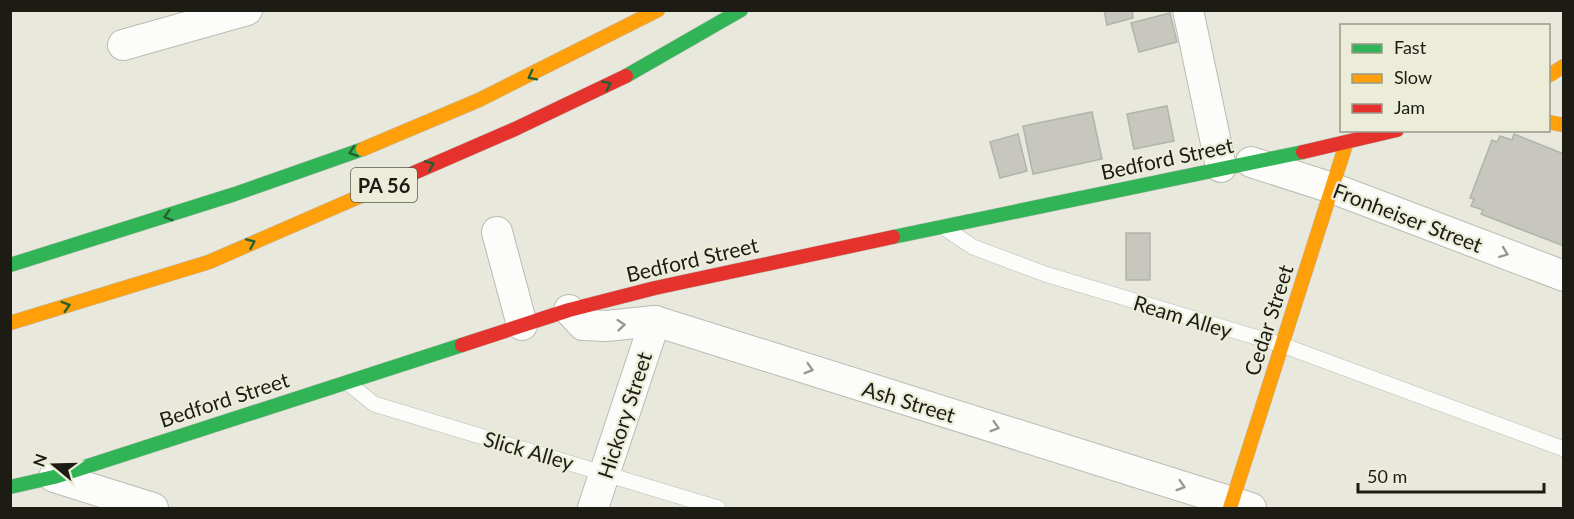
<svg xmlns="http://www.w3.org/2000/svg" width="1574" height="519" font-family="Lato,sans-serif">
<rect width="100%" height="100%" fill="#e8e8dd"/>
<g fill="#c7c7bf" stroke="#b2b3aa" stroke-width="1.5">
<path d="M1104,10H1132L1133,18L1107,25Z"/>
<path d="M1170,13L1177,42L1139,52L1131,23Z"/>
<path d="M1167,106L1174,141L1134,149L1127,114Z"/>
<path d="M1092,112L1102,159L1033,174L1023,126Z"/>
<path d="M1018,134L1027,171L1000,178L990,142Z"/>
<path d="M1514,134L1564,154V246L1481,214L1483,210L1471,206L1474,199L1470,198L1492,140L1497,142L1500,136L1512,140Z"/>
<rect x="1126" y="233" width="24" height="47"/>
</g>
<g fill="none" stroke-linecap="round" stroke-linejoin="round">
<g stroke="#bbbbb3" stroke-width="16">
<g id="lane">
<path d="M946,229L973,247L1045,274L1282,345L1564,449"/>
<path d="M348,383L374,404L718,508"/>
</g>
</g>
<g stroke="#bbbbb3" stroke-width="32">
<g id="street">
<path d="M1188,10L1221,167"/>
<path d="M123,45L247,10"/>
<path d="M1251,162L1332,188L1564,276"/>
<path d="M497,232L522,325"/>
<path d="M569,310L583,325L606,326L655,321L1251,508"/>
<path d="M54,477L153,508"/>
<path d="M593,508L655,321"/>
</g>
</g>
<g stroke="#bbbbb3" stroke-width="15">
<g id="fast">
<path d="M626,76L741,10"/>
<path d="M893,237L1303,152"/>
<path d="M10,265L235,194L363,149"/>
<path d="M10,487L54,477L462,345"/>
</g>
</g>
<g stroke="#bbbbb3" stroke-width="15">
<g id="slow">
<path d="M1548,76L1564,66"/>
<path d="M1548,122L1564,125"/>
<path d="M363,149L479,100L658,10"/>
<path d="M10,323L209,262L386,185"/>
<path d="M1230,508L1346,144"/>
</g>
</g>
<g stroke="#bbbbb3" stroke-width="15">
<g id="jam">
<path d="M1303,152L1397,130"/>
<path d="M386,185L515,129L626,76"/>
<path d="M462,345L569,310L655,288L893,237"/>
</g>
</g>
<use href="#lane" stroke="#fcfcfa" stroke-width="15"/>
<use href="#street" stroke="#fcfcfa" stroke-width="30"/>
<use href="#fast" stroke="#30b455" stroke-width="14"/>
<use href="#slow" stroke="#ff9f0a" stroke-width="14"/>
<use href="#jam" stroke="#e5322d" stroke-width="14"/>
</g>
<defs><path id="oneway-chevron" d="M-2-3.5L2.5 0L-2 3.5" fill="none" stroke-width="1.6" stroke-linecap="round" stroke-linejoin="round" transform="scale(1.5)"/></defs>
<g stroke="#256032">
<use href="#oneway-chevron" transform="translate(532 76) rotate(153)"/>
<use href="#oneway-chevron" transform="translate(607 85) rotate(-25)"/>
<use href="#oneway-chevron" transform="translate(353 152) rotate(161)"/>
<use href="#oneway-chevron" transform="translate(430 165) rotate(-23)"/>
<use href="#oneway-chevron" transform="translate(168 216) rotate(163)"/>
<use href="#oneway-chevron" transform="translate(251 243) rotate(-24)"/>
<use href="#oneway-chevron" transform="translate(66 306) rotate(-17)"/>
</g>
<g stroke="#979793">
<use href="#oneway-chevron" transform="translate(1504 253) rotate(21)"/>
<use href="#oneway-chevron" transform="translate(621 325) rotate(-5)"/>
<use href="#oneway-chevron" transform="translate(809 369) rotate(17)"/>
<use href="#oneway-chevron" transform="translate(995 427) rotate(17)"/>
<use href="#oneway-chevron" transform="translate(1181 486) rotate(17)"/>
</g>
<g text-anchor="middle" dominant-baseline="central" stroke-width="4.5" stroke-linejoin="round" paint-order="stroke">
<rect fill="#ecedd8" stroke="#5a5b50" stroke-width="1.5" x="351" y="168" width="66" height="34" rx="4.5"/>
<g font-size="20" font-weight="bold" fill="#1c1c15">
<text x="384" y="185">PA 56</text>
</g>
<g font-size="21" fill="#1c1c15" stroke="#ecedd8">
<text transform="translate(1167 158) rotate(-12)">Bedford Street</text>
<text transform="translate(1408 217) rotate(21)">Fronheiser Street</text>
<text transform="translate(692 259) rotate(-13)">Bedford Street</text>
<text transform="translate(1183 316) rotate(17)">Ream Alley</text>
<text transform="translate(1268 320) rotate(-72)">Cedar Street</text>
<text transform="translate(224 399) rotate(-18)">Bedford Street</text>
<text transform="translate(909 401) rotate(17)">Ash Street</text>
<text transform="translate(624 415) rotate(-72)">Hickory Street</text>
<text transform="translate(529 450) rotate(16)">Slick Alley</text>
</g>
</g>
<rect width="1574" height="519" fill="none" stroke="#1c1c15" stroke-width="24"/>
<rect x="1340" y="24" width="210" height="108" fill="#ecedd8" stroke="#99998a" stroke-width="1.5"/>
<rect x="1352" y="44" width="30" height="9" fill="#30b455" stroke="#99998a" stroke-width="1.5"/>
<text x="1394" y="54" font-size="18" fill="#1c1c15">Fast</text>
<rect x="1352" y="74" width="30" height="9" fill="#ff9f0a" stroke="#99998a" stroke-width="1.5"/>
<text x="1394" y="84" font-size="18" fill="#1c1c15">Slow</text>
<rect x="1352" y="104" width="30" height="9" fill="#e5322d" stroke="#99998a" stroke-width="1.5"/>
<text x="1394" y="114" font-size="18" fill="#1c1c15">Jam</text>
<g transform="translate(54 465) rotate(289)" stroke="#ecedd8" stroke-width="4.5" paint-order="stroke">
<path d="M0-4.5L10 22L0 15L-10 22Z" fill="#1c1c15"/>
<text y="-9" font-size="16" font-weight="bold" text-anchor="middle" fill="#1c1c15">N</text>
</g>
<path d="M1358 483v9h186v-9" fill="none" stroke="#1c1c15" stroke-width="3"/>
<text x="1367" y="483" font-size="18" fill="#1c1c15" stroke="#ecedd8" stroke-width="4.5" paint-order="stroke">50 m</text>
</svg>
